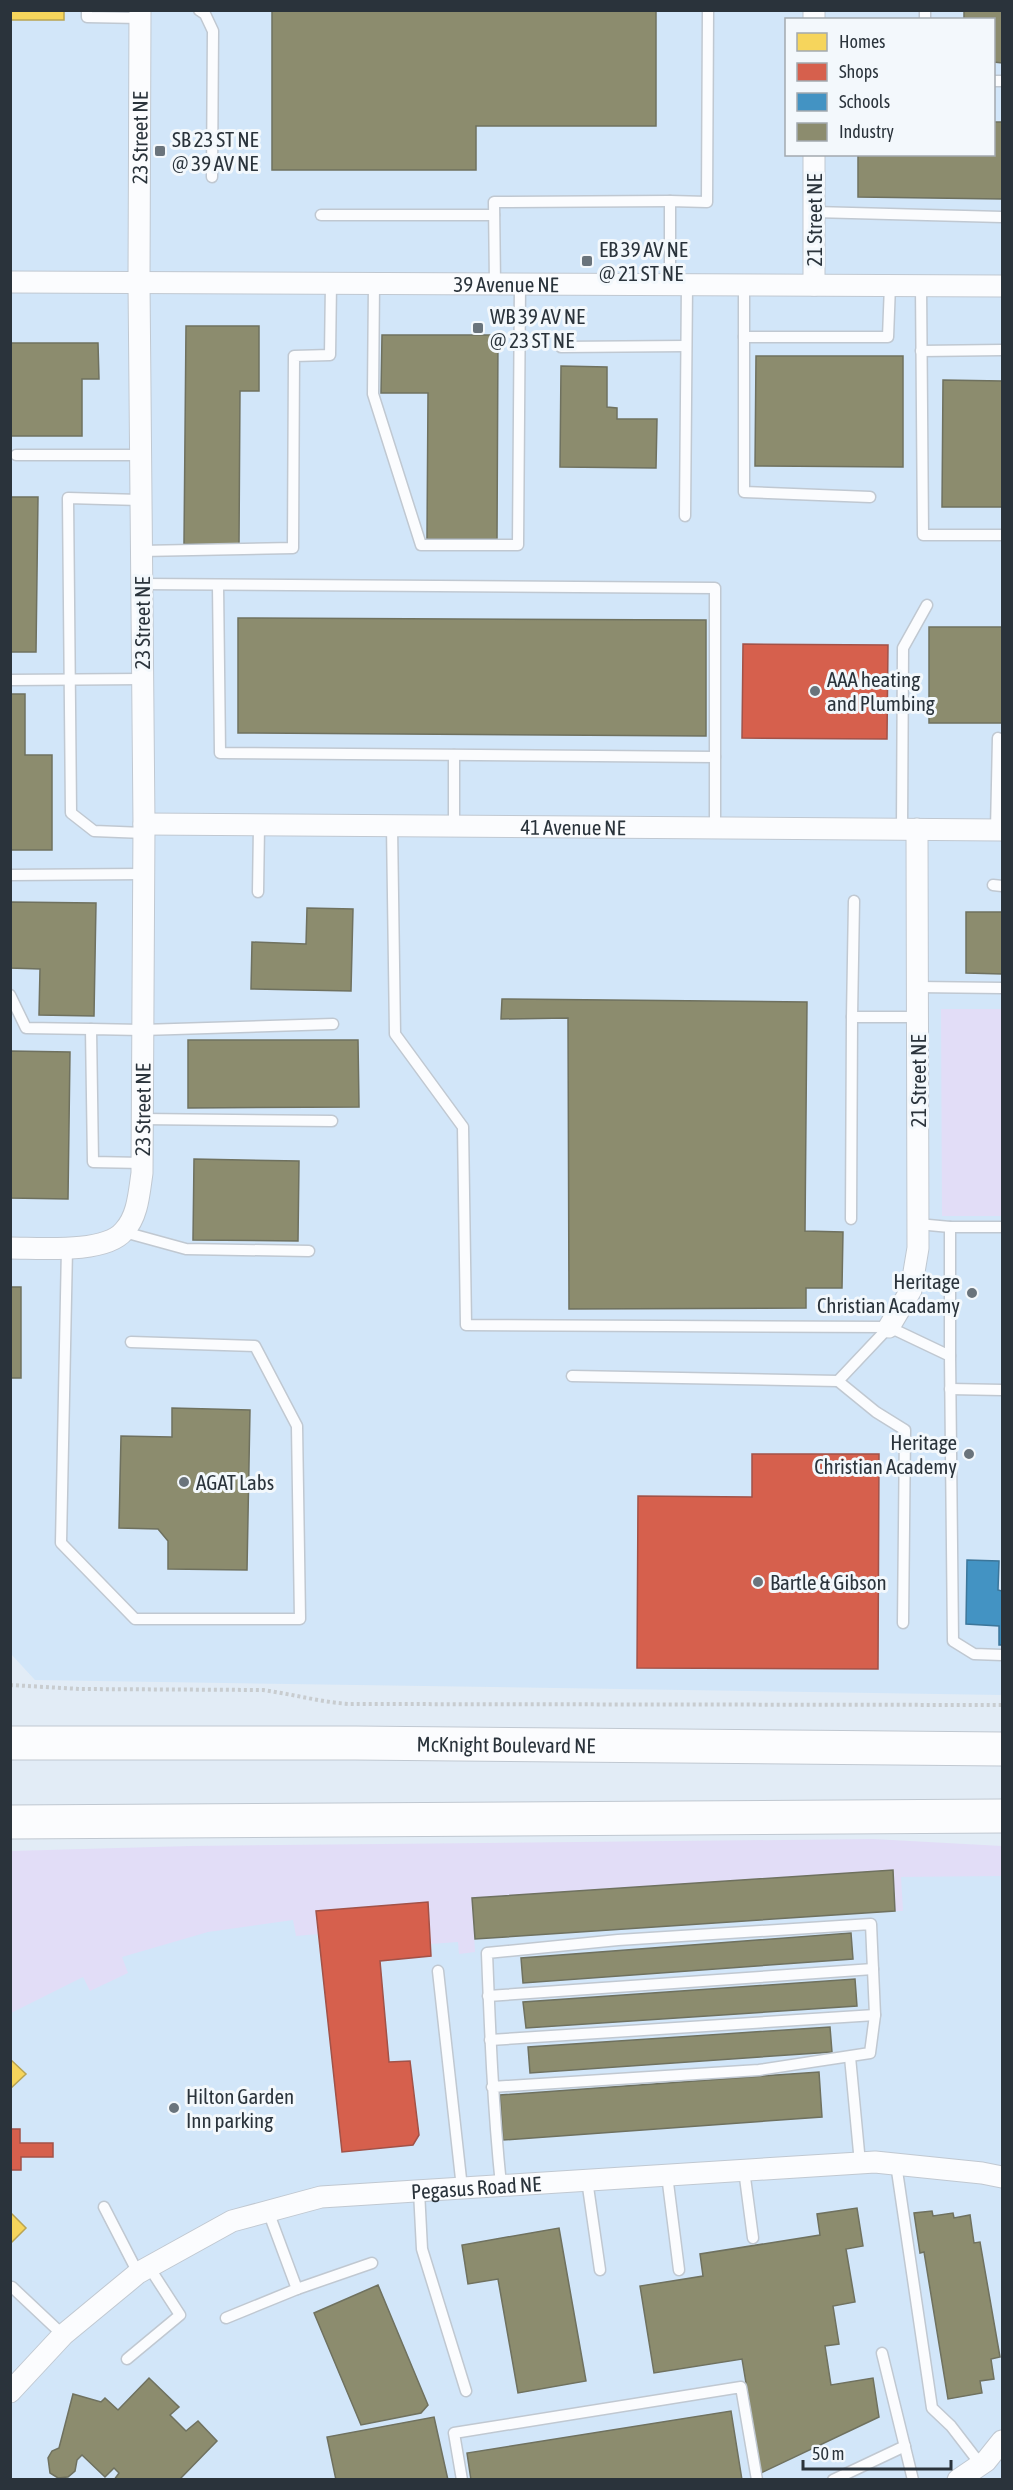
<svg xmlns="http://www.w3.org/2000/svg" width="1013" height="2490" font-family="'Asap Condensed',sans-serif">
<rect width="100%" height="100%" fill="#e2ecf6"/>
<g fill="#d2e6f9" fill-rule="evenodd">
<path d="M10,11H1002V1695L35,1680L11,1654ZM786,20H994V154H786Z"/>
<path d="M1002,1870V2479L11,2480V1992L121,1937L313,1900Z"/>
</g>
<g fill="#e2ddf7">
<path d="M941,1009H1002V1216H942Z"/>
<path d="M873,1839L1002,1846V1876L901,1877L903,1911H895L893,1871L472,1898L475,1952L459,1954L458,1942L430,1944L427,1902L316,1911L319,1934L296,1936L293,1920L208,1932L122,1957L128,1973L90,1991L83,1977L11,2013V1851L190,1846Z"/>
</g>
<g fill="#f6d55c" stroke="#b9a452" stroke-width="1.5">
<rect x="10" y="10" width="54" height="10"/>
<path d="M10,2059L26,2074L10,2089Z"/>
<path d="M10,2212L26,2228L10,2244Z"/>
</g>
<g fill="#d6604d" stroke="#a25248" stroke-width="1.5">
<path d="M743,644L888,645L887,739L742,738Z"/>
<path d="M752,1454H879L878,1669L637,1668L638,1496L752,1497Z"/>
<path d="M428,1902L431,1956L380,1961L389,2062L410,2061L419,2135L413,2145L342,2152L316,1911Z"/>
<path d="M10,2129H20V2143H53V2157H21V2170H10Z"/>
</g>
<path fill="#4393c3" stroke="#3c769a" stroke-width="1.5" d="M967,1560L999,1561L998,1590L1002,1591V1645H999V1626L966,1624Z"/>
<g fill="#8c8c6e" stroke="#6f715f" stroke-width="1.5">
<path d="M272,10H656V126H476V170H272Z"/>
<path d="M964,10H1002V63L994,62V20H964Z"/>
<path d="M994,122H1002V199L858,197V154H994Z"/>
<path d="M186,326H259V391H240L239,544H184Z"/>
<path d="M382,335H498L497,539H427L428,393H381Z"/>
<path d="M10,343H98L99,379H82V436H10Z"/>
<path d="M756,356H903V467L755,466Z"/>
<path d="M561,366L607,367V407L617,408V419H657L656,468L560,467Z"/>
<path d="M943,380L1002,381V507H942Z"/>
<path d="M10,497H38L36,652H10Z"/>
<path d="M238,618L706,620V736L238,733Z"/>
<rect x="929" y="627" width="73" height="96"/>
<path d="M10,694H25V755H52V850H10Z"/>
<path d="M10,902L96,903L94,1016L39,1015L40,969L10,968Z"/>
<path d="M307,908L353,909L351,991L251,989L252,942L306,944Z"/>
<path d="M966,912H1002V974L966,973Z"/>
<path d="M502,999L807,1002L805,1231L843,1232L842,1288H806V1308L569,1309L568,1018L501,1019Z"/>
<path d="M188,1040H358L359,1107L188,1108Z"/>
<path d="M10,1051L70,1052L68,1199L10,1198Z"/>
<path d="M194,1159L299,1161L298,1241L193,1240Z"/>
<rect x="10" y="1287" width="11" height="91"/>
<path d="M172,1408L250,1410L247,1570L168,1569V1541L158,1529L119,1528L121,1436L172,1437Z"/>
<path d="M893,1870L895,1911L475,1939L472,1898Z"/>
<path d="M851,1933L853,1959L523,1983L521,1958Z"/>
<path d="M855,1979L857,2006L526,2028L523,2002Z"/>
<path d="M830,2027L832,2052L530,2073L528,2047Z"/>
<path d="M819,2072L822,2117L503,2140L500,2095Z"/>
<path d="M857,2208L863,2246L846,2249L855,2302L833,2306L839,2344L825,2346L831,2385L873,2378L879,2417L761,2473L742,2359L654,2373L640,2286L703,2276L700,2254L820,2235L817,2214Z"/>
<path d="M932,2211L933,2216L953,2213L954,2218L970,2215L974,2243L980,2242L1000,2357L991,2359L994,2379L980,2381L982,2393L948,2399L924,2252L920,2253L914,2213Z"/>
<path d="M559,2228L586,2381L518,2393L498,2279L468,2284L462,2245Z"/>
<path d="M378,2285L428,2405L421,2413L361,2425L314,2313Z"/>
<path d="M149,2378L179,2407L170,2415L186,2431L198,2421L217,2441L179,2480H114L119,2473L114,2468L105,2477L82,2455L77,2460L75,2471L68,2477L58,2478L50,2473L48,2458L52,2451L59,2448L73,2394L101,2402L105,2398L118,2410Z"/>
<path d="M731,2411L742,2480H471L467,2453Z"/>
<path d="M434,2417L448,2480H336L327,2437Z"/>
</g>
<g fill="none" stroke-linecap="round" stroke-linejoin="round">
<g stroke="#c0c8d1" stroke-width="13">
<g id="service">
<path d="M87,10V17L140,18"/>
<path d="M199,10L205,14L213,31L212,177"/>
<path d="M925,20V10"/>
<path d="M994,81H1002"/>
<path d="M814,212L1002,217"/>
<path d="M321,215H494"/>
<path d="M374,283L373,394L421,545H518L520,284"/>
<path d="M495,284L494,202L670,201"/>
<path d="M670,284V201L707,202L708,10"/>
<path d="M744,285V492L870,497"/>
<path d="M921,285L923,535H1002"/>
<path d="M744,337H888L890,285"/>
<path d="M561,347L686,346"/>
<path d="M921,351L1002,350"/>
<path d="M16,455H140"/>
<path d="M140,500L68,498L71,813L94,831L144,833"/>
<path d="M685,516L687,284"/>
<path d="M141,551L293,548L294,356L330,355L331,283"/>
<path d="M141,584L715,588V828"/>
<path d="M218,585L220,753L715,757"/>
<path d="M10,680L142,679"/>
<path d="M454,755V826"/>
<path d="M392,826L395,1034L463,1127L466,1325L889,1327L950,1356L953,1641L974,1654L1002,1655"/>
<path d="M902,829L903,648L927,605"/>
<path d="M996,830L998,738"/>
<path d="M10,875L143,874"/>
<path d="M993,885L1002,886"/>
<path d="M258,892L259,826"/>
<path d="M854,901L852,1017H917"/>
<path d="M917,987L1002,988"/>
<path d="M10,995L26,1028L91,1029"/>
<path d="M142,1119L332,1121"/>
<path d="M142,1163L93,1162L91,1029L142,1030L333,1024"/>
<path d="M851,1219L852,1017"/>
<path d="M918,1224L950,1227"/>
<path d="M124,1232L186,1249L309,1251"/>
<path d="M67,1248L61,1543L135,1619H300L297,1426L255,1346L131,1342"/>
<path d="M889,1327L838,1381L876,1412L905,1430L903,1623"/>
<path d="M950,1356V1227H1002"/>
<path d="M572,1376L838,1381"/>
<path d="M950,1389L1002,1390"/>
<path d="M438,1971L462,2188"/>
<path d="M488,1996L873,1969"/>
<path d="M490,2040L875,2015"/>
<path d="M850,2057L860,2163"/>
<path d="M492,2087L759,2070L870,2053L875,2015L871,1924L618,1940L487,1953C490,2031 493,2108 501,2185"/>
<path d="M896,2164L932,2408L951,2426L981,2465"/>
<path d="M744,2170L753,2238"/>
<path d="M667,2175L679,2270"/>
<path d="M587,2180L600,2270"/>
<path d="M419,2191L422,2249L466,2391"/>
<path d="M104,2207L138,2273"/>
<path d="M268,2211L297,2289L372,2263"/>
<path d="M12,2287L63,2335"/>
<path d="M226,2318L297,2289"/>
<path d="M882,2353L913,2480"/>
<path d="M127,2359L180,2315L149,2267"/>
<path d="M462,2480L454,2433L741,2387L757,2480"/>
<path d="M833,2480L905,2446"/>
</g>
</g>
<g stroke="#c0c8d1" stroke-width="23">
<g id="minor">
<path d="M814,20V10"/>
<path id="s1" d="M10,282L1002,286"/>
<path d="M814,285V154"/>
<path id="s2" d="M144,824L1002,830"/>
<path id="s3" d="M10,1248C39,1248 105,1254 124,1231C138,1216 139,1193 142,1173L144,824L139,282L140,10"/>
<path d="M889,1327L911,1290L918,1248L917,829"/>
<path id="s4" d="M10,2392L63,2335L138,2273L232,2221L321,2197L875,2162L982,2173L1002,2177"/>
<path d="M958,2480L986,2461L1002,2441"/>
</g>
</g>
<g stroke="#c0c8d1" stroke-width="35">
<g id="primary">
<path id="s5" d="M10,1743H355L1002,1749"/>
<path d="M10,1822L1002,1816"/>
</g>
</g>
<path stroke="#c8cccf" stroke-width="4" stroke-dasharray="3 3" stroke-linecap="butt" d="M10,1685L80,1689L263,1690C292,1694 320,1702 349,1704L1002,1705"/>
<use href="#service" stroke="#fbfcfe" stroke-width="10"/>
<use href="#minor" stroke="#fbfcfe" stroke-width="21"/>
<use href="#primary" stroke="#fbfcfe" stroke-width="33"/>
</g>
<g fill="#6a747c" stroke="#f3f8fc" stroke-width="2">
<rect x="154" y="145" width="12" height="12" rx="3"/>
<rect x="581" y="255" width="12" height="12" rx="3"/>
<rect x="472" y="322" width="12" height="12" rx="3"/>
<circle cx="815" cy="691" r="6"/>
<circle cx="972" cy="1293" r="6"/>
<circle cx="969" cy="1454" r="6"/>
<circle cx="184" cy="1482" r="6"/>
<circle cx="758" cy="1582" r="6"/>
<circle cx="174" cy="2108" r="6"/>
</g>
<g text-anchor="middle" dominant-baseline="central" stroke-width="6" stroke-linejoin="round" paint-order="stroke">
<g font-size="21" fill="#2a333b" stroke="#f3f8fc">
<text stroke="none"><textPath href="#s3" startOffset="1215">23 Street NE</textPath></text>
<text transform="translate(814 220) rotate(-90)">21 Street NE</text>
<text stroke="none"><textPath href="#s1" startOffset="496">39 Avenue NE</textPath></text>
<text transform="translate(142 623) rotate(-90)">23 Street NE</text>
<text stroke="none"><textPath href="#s2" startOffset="429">41 Avenue NE</textPath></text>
<text transform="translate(918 1081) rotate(-90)">21 Street NE</text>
<text stroke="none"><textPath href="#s3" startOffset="243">23 Street NE</textPath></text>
<text stroke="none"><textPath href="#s5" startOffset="496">McKnight Boulevard NE</textPath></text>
<text stroke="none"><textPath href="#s4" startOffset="530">Pegasus Road NE</textPath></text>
</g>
<g font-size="21" fill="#2a333b" stroke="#f3f8fc" text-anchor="start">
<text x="172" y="139">SB 23 ST NE<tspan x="172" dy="24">@ 39 AV NE</tspan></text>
<text x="599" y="249">EB 39 AV NE<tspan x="599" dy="24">@ 21 ST NE</tspan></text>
<text x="490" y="316">WB 39 AV NE<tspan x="490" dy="24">@ 23 ST NE</tspan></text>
<text x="827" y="679">AAA heating<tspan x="827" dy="24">and Plumbing</tspan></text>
<text x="960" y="1281" text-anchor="end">Heritage<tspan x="960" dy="24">Christian Acadamy</tspan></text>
<text x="957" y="1442" text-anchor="end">Heritage<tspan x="957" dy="24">Christian Academy</tspan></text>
<text x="196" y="1482">AGAT Labs</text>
<text x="770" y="1582">Bartle &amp; Gibson</text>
<text x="186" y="2096">Hilton Garden<tspan x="186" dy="24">Inn parking</tspan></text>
</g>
</g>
<rect width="1013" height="2490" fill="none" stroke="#2a333b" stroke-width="24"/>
<rect x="785" y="18" width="210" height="138" fill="#f3f8fc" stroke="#a3a9af" stroke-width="1.5"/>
<rect x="797" y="33" width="30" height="18" fill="#f6d55c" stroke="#a3a9af" stroke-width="1.5"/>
<text x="839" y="48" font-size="18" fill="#2a333b">Homes</text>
<rect x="797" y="63" width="30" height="18" fill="#d6604d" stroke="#a3a9af" stroke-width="1.5"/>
<text x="839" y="78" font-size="18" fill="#2a333b">Shops</text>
<rect x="797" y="93" width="30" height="18" fill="#4393c3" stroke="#a3a9af" stroke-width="1.5"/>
<text x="839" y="108" font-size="18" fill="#2a333b">Schools</text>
<rect x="797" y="123" width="30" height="18" fill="#8c8c6e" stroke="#a3a9af" stroke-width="1.5"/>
<text x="839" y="138" font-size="18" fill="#2a333b">Industry</text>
<path d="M803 2460v9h148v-9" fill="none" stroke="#2a333b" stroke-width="3"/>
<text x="812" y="2460" font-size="18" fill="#2a333b" stroke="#f3f8fc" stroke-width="4.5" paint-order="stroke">50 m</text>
</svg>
